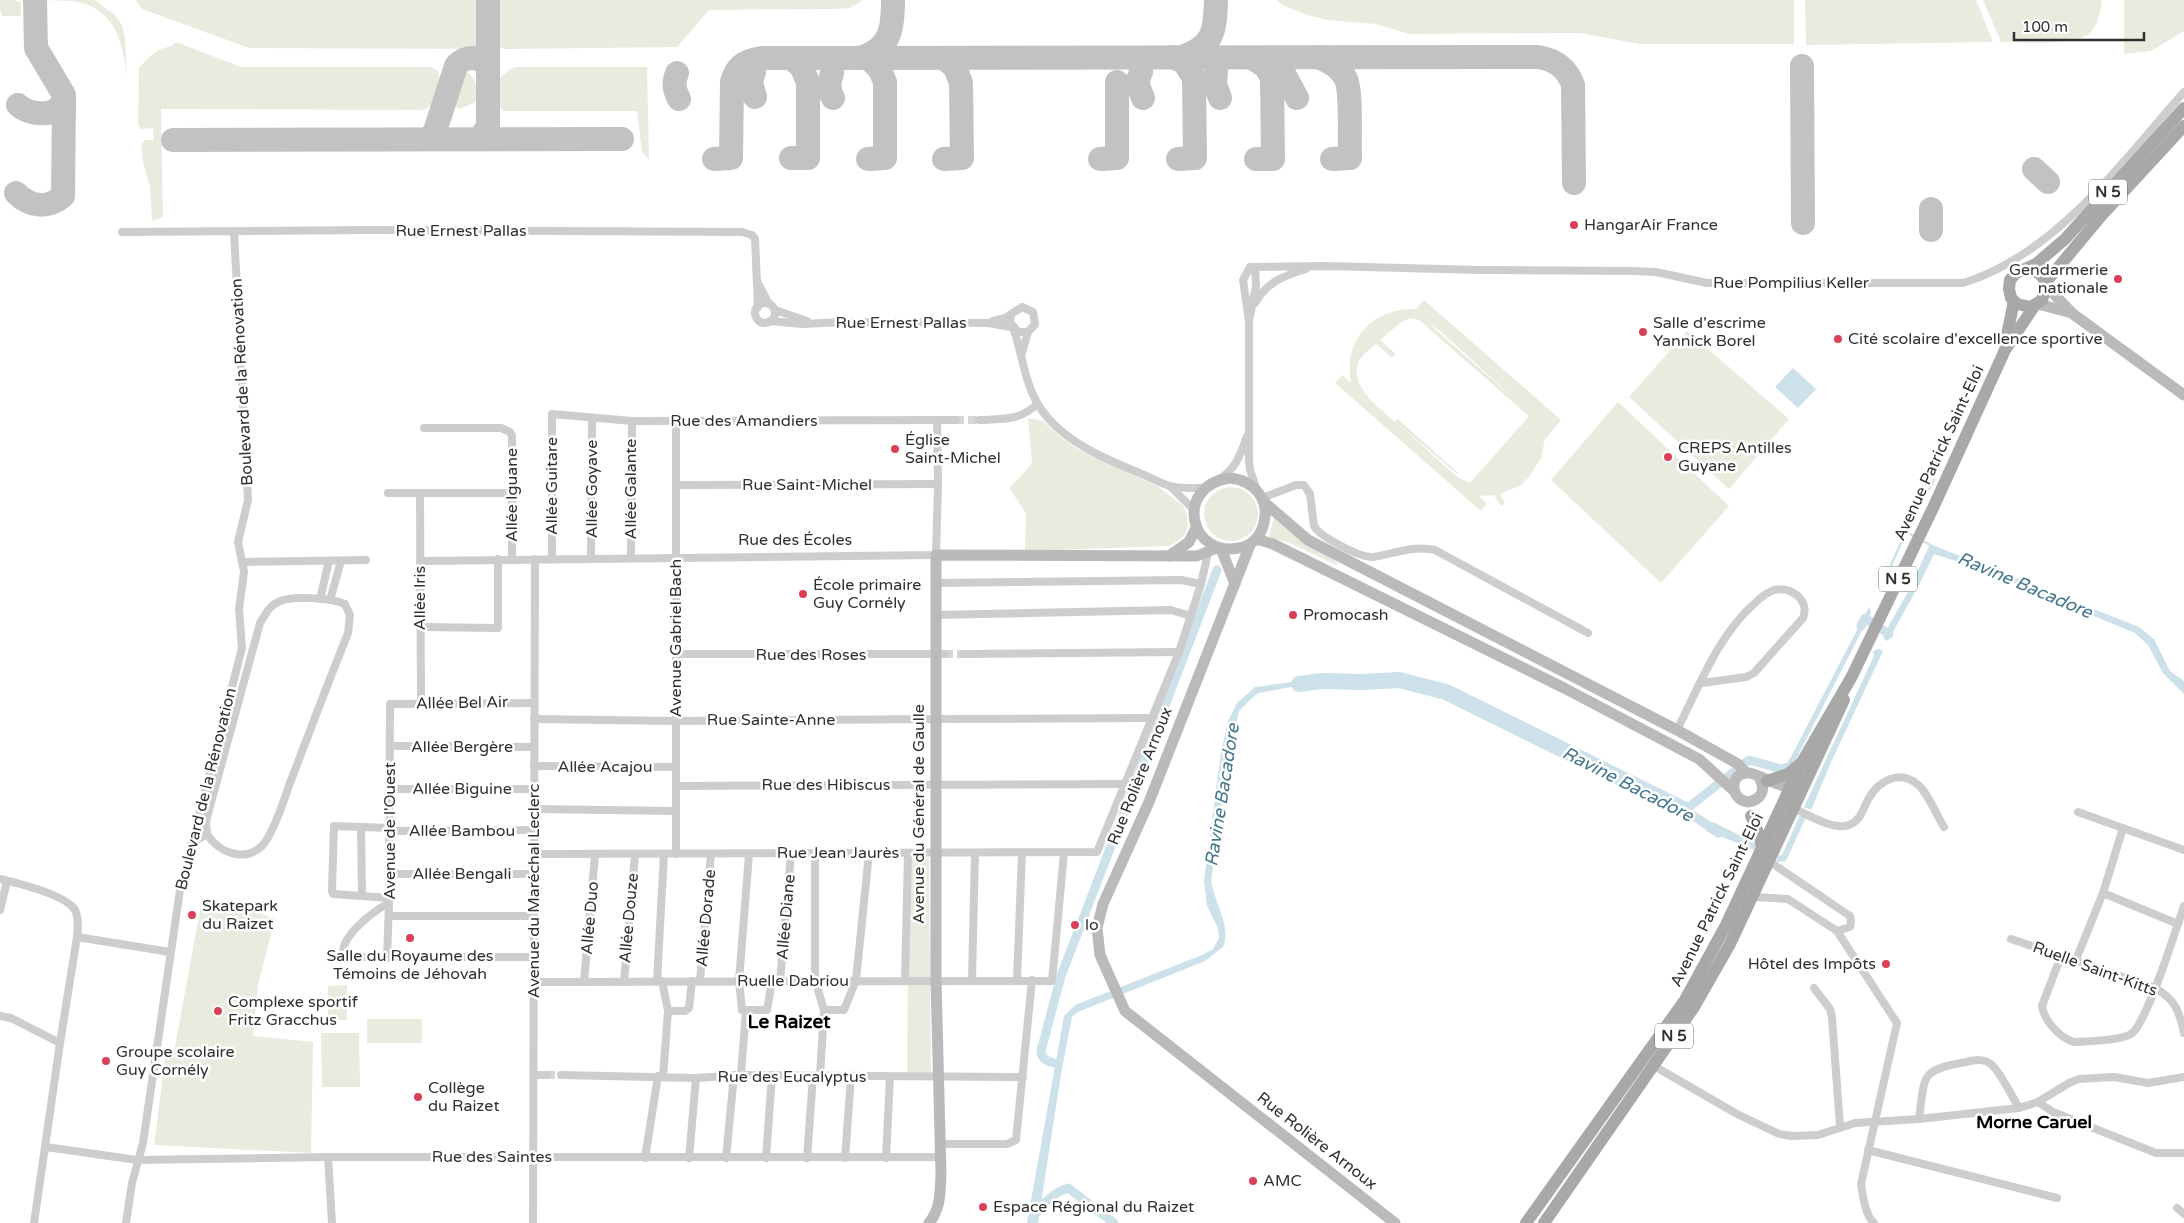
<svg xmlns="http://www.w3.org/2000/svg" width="2184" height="1223" font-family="'Varela Round',sans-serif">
<rect width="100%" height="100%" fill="#fff"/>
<g fill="#e7ecdf" fill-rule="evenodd">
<path d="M0,0H14L21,3V16H2V12H0Z"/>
<path d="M47,0H94L115,15L122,25L125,38L127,77C123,44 116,10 78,2C68,0 57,1 47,0Z"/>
<path d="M136,0H481V41L479,46L474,49L249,48L142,9Z"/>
<path d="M495,0H863L850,8L834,9L709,10L677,47L505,49L498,47L495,39Z"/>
<path d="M1276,0H1794V44H1640L1580,33L1409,34L1376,24L1328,20L1307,15L1284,6Z"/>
<path d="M1805,0H1976L1993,42L1806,45Z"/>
<path d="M1983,0H2102C2101,11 2098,25 2090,33C2077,46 2020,42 2001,42Z"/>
<path d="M2124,0H2184V31L2151,51L2124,54Z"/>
<path d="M176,42L241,67H431L438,71C443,85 437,108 421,110L161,109L163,217L152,221L150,187L143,162L141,144L145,140H154L153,128L141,129L138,125L139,68C145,61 152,53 161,49C167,47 171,47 176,42Z"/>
<path d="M515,67H647L649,159L642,152L637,111H503C489,91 494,78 515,67Z"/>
<path d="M465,71C475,76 478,88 478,98L474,103L460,109L456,107C455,98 457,76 465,71Z"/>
<path d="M1424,300L1561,420L1545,439L1541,458L1529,477L1521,485L1500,494L1505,503L1501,506L1494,495L1479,496L1487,503L1481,511L1335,383L1342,375L1351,383C1343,339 1372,308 1416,309ZM1410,318L1419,320L1529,416L1470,483L1456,476L1397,423L1457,474L1458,473L1398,419L1395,422C1380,408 1348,386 1359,361C1363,354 1370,349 1376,344L1392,358L1396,354L1380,340L1400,323ZM1429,324L1440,331L1526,409Z"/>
<path d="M1687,331L1789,419L1729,489L1629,397Z"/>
<path d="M1618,402L1729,506L1661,583L1551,480Z"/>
<path d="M1028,418L1043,421L1057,434L1077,449L1157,486L1182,505L1186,511C1190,531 1187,537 1169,546L1025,551L1026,513L1009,488L1032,464Z"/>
<circle cx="1231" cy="514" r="27"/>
<path d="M1275,514L1322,552L1338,563L1336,565L1290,543L1270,538L1269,536Z"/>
<path d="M909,858H929L931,1073H907Z"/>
<path d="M220,902L275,918L258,985L253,1036L313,1042L311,1153L154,1145L166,1052H174L201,905Z"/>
<path d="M347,985V1020H328V986Z"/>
<rect x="367" y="1019" width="55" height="24"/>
<path d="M321,1033H359L360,1087H322Z"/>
</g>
<g fill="#cde1ea">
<path d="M1793,368L1816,389L1798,408L1775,387Z"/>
<path d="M1930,544L2139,627L2154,639L2170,671L2184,681V694L2163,673L2148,645L2135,633L1977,568L1934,554L1919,585L1888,641L1884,639L1883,636L1908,592Z"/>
<path d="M1869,607L1871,613L1794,763C1783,772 1779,772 1766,767L1769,762L1778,765L1787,763L1793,753Z"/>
<path d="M1879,649L1883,651L1832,760L1811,810L1804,807L1874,656L1873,651Z"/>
<path d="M1306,680L1322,681L1259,693L1253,697L1239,711L1229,755L1211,881C1214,902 1232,927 1223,947L1205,961L1078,1012L1072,1017L1061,1074L1038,1223H1027L1064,1016L1075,1005L1202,955L1213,949L1219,938L1218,928L1207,906L1204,881L1221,752L1228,721L1237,703L1255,687Z"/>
<path d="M1800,815L1806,817L1786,861L1776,862L1779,855H1782Z"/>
<path d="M1710,822L1715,823L1755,843V850L1722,837L1718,838L1705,830Z"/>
</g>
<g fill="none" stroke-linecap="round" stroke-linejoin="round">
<g stroke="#cde1ea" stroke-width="2.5">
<path d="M1906,532L1912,516L1918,510L1934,480"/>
<path d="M1921,540L1932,546"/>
<path d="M1888,572L1906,532L1914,536"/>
</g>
<g stroke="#cde1ea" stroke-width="9">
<path d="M1861,626L1865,618L1889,634"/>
<path d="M1716,831L1685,810L1749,760L1778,768"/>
<path d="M1057,1064C1049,1061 1042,1061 1041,1051L1061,976L1217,570"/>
<path d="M1034,1216C1043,1203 1053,1193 1068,1188L1114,1223"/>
</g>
<path stroke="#cde1ea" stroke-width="16" d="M1299,684L1322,681L1361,682L1399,680L1446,692L1685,810"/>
<g stroke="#c2c2c2" stroke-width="24">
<path d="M1173,57L1184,62L1194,78L1195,158L1178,159"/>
<path d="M1182,57C1214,46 1215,31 1216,0"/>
<path d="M1318,57C1330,61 1340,67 1346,79C1352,92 1349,141 1350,158L1332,159"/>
<path d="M860,58C891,49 893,28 893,0"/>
<path d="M943,58L955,67L961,83L962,158L944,159"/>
<path d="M1252,58L1266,67L1272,78L1273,159H1256"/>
<path d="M1802,66L1803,223"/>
<path d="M1216,71L1215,84L1220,98"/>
<path d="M754,72L751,82L755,97"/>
<path d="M1141,72L1137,83L1143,98"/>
<path d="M1283,72L1297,98"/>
<path d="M677,73C673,84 674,89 679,99"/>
<path d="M832,73C829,83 828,89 833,98"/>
<path d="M18,105C31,117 64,118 64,95L36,48L35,0"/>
<path d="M429,139L435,131L456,66C464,55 483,55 488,68"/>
<path d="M480,139L488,126V0"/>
<path d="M173,140L622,139"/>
<path d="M791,158H808V82L801,66L792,59"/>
<path d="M714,159L731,158L732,82C736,66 745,61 761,58L1538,57C1556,60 1567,68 1573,85L1574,183"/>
<path d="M868,159L885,158V82L880,70L869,58"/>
<path d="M1100,159L1117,158V82"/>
<path d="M2034,169L2048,182"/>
<path d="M16,193C30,207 48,209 63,196L64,101"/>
<path d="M1931,230V209"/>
</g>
<g stroke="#d6d6d6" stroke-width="8" stroke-dasharray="8 4" stroke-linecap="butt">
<path d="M956,420H979"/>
<path d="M945,654H963"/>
<path d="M547,1075H561"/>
</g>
<g stroke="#cdcdcd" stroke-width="8">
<path d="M122,232L367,230L742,232L752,235L755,239L758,307"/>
<path d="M1255,267L1256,286L1249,321L1243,280L1250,267L1325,266L1482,270L1634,271L1656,272L1707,283H1963C2055,255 2122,162 2184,92"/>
<path d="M757,281L769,304"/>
<path d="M1255,303C1267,282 1283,276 1306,269"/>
<circle cx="765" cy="313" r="10"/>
<path d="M775,310L807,321"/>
<path d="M770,321L803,324L843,322L988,323L1011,327"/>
<path d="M993,321L1005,318L1022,307L1033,312L1035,324L1028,332H1018L1010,322L1011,314"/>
<path d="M1249,321V461L1250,470L1257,490"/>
<path d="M1014,330C1022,354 1025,384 1039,406C1061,441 1105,459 1142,474C1151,478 1161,483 1170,486C1181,489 1193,488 1204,488"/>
<path d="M1022,353L1028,332"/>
<path d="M979,420C1002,419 1020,421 1037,404"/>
<path d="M676,421V854"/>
<path d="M424,428H501L510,432L512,436V559"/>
<path d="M1221,478C1237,467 1241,453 1247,436"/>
<path d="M676,485L938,484"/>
<path d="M1170,486L1193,509"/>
<path d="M388,493H513"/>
<path d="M420,493L421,704"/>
<path d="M1262,498L1296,485H1304L1310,494L1314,526L1317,530C1326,539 1360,558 1373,557C1394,554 1413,545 1435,550L1588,633"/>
<path d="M552,558V414L632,421L956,420"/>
<path d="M591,558L592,419"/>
<path d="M631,558L632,421"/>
<path d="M420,561L936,555L938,484L937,420"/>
<path d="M242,562L366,560"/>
<path d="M936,583L1181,580L1201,584"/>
<path d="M320,599L329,561"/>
<path d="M330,600L341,561"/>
<path d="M936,615L1171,610L1191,616"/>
<path d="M420,627L498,628V559"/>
<path d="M676,654H945"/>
<path d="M963,654L1179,652"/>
<path d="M534,719L676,721L947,719"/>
<path d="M951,719L1152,718"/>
<path d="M1677,730C1699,687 1718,635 1755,603C1760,598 1768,592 1774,590C1791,586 1810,600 1803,618L1754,673L1746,677L1702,683"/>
<path d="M390,746L534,747"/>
<path d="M534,766L676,767"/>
<path d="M676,786L1126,784"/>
<path d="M390,789H534"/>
<path d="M534,809L676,811"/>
<path d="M1795,809C1809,815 1834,831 1849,825C1861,821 1863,808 1869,798C1879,780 1900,770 1917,784C1927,791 1937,816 1944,827"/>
<path d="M2078,812L2184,850"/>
<path d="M361,827L362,896"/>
<path d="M390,831L534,830"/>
<path d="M191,843L207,834C218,852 244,863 262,846C272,836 285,798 290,783C309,733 328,683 348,633L350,615L345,604C332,598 290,595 278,602C269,606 265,615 260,623L206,821L207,834"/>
<path d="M815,853V980L824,1010L820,1076"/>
<path d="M534,854L1097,852L1179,652L1201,584L1208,553"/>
<path d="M749,854L739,981L742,1010H767L772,981"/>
<path d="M1770,862L1850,916L1851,922L1850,927L1837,931"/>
<path d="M390,874H534"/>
<path d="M0,879C17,883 66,895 75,910C79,918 78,928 77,937L60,1043L34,1223"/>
<path d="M2103,893L2178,924"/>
<path d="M1753,897L1788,899L1837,931L1897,1023L1861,1184C1863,1196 1865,1215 1874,1223"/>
<path d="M390,898L333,894L332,891L334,826L390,828"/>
<path d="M389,903C375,910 337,938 344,957H534"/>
<path d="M0,910L7,881"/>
<path d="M389,916H534"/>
<path d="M77,937L170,952"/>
<path d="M2011,939L2155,988C2176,1000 2179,1011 2184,1033"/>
<path d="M2061,956L2042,1006C2044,1021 2060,1038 2074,1042C2088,1041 2120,1041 2131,1034C2147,1024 2176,928 2184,906"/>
<path d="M387,958L389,903L390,704L534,703"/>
<path d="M2075,962L2103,893L2123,828"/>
<path d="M905,980L908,853"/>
<path d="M972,980L975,853"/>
<path d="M1017,980L1022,853"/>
<path d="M657,981L664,854"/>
<path d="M662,981L668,1011L663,1077"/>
<path d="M700,981L711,854"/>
<path d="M780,981L791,854"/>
<path d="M534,982L1052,981L1064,853"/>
<path d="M584,982L595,854"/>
<path d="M624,982L635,854"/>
<path d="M1814,988L1830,1009L1832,1017L1840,1127"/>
<path d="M824,1010H844L856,980L869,853"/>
<path d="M668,1011H685L689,1008L692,981"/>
<path d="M0,1016L11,1018L60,1043"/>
<path d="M1654,1066L1737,1114L1779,1134L1792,1136L1818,1135L1855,1123L1919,1119L2019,1108L2038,1102L2069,1083L2079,1079L2114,1077L2148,1083L2184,1077"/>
<path d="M534,1075H547"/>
<path d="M561,1075L696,1078L741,1075L1023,1077"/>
<path d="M741,1075L746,1010"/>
<path d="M2038,1102L2053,1112L2156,1153H2184"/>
<path d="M1919,1119C1925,1076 1919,1070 1966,1062C1975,1060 1984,1058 1992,1065C2000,1072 2013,1098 2019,1108"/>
<path d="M940,1144H1007L1016,1140L1032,980"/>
<path d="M46,1147L137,1160L328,1157H940"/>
<path d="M1868,1150L2057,1198"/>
<path d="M328,1157L332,1223"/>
<path d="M645,1158L658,1076"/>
<path d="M689,1158L696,1078"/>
<path d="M726,1158L734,1075"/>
<path d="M766,1158L772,1075"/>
<path d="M807,1158L813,1076"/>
<path d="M845,1158L851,1077"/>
<path d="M886,1158L890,1077"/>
<path d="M2177,1208L2184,1214"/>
<path d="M126,1223L132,1183L143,1143L180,890L242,648L239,609L244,572L238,542L248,500L234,231"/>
<path d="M533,1223L535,559"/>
</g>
<g stroke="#bababa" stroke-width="11">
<path d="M2046,286L2073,314L2184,395"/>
<path d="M2038,304L2072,313"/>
<path d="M1230,478C1253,480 1270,499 1264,522C1262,534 1254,544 1243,547C1190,562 1172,486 1230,478Z"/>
<path d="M1264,502L1308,540L1677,730L1738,764L1746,773"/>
<path d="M1256,539L1273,544L1564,688L1699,759L1733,790"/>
<path d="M1250,545L1149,802L1103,904L1097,928L1100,955L1125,1011L1395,1223"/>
<path d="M1221,549L1235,584"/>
<path d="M1169,556L1189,542L1196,528"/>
<path d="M1760,779C1766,790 1761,800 1748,802C1729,800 1729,771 1749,773C1755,773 1768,781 1775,783C1782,786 1791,787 1795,794"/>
<path d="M929,1223C941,1208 940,1193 941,1174L936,980V555L1197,556L1217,548"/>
</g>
<g stroke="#a8a8a8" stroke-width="12">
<path d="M2027,269C2037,271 2044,275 2046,286L2042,300L2031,307L2017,304L2011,298L2009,289L2010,280L2016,273L2036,264L2065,239L2184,108"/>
<path d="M2046,282L2102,215L2184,126"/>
<path d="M2005,345L2014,301"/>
<path d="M1767,781L1788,774L1800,764"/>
<path d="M1751,816L1760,837L1762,849"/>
<path d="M1526,1223L1685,1000L1725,927L1802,762L1851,678L1933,508L2005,350L2035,305"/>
<path d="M1544,1223L1694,1007L1730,944L1844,700"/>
</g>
</g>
<g fill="#d94058" stroke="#fff" stroke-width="2">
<circle cx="1574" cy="225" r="5"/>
<circle cx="2118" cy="279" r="5"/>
<circle cx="1643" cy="332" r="5"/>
<circle cx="1838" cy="339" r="5"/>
<circle cx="895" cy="449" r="5"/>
<circle cx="1668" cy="457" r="5"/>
<circle cx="803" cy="594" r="5"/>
<circle cx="1293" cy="615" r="5"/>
<circle cx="192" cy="915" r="5"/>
<circle cx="1075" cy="925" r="5"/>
<circle cx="410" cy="938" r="5"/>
<circle cx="1886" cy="964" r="5"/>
<circle cx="218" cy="1011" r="5"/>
<circle cx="106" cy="1061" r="5"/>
<circle cx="418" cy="1097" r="5"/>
<circle cx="1253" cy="1181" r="5"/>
<circle cx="983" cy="1207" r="5"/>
</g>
<g text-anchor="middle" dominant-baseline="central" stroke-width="5" stroke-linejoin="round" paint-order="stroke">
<g fill="#fff" stroke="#6e6e6e" stroke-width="1">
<rect x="2089" y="179.5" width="38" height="25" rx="4"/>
<rect x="1879" y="566.5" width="38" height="25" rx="4"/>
<rect x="1655" y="1023.5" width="38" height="25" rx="4"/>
</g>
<g font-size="15" font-weight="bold" fill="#303030">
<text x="2108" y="192">N 5</text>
<text x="1898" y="579">N 5</text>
<text x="1674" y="1036">N 5</text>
</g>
<g font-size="16" fill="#303030" stroke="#fff" text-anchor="start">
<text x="1584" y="225">HangarAir France</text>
<text x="2108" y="270" text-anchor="end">Gendarmerie<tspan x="2108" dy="18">nationale</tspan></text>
<text x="1653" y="323">Salle d'escrime<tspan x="1653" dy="18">Yannick Borel</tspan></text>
<text x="1848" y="339">Cité scolaire d'excellence sportive</text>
<text x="905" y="440">Église<tspan x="905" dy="18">Saint-Michel</tspan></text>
<text x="1678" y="448">CREPS Antilles<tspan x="1678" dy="18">Guyane</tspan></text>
<text x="813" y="585">École primaire<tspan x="813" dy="18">Guy Cornély</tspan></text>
<text x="1303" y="615">Promocash</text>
<text x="202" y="906">Skatepark<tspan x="202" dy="18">du Raizet</tspan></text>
<text x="1085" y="925">lo</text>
<text x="410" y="956" text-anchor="middle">Salle du Royaume des<tspan x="410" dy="18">Témoins de Jéhovah</tspan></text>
<text x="1876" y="964" text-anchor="end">Hôtel des Impôts</text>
<text x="228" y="1002">Complexe sportif<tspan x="228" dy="18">Fritz Gracchus</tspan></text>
<text x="116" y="1052">Groupe scolaire<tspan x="116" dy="18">Guy Cornély</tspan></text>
<text x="428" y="1088">Collège<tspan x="428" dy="18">du Raizet</tspan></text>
<text x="1263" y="1181">AMC</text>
<text x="993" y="1207">Espace Régional du Raizet</text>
</g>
<g font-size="16" fill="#303030" stroke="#fff">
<text x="461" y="231">Rue Ernest Pallas</text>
<text x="1791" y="283">Rue Pompilius Keller</text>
<text x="901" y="323">Rue Ernest Pallas</text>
<text transform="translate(242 382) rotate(-93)">Boulevard de la Rénovation</text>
<text x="744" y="421">Rue des Amandiers</text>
<text transform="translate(1939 453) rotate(-65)">Avenue Patrick Saint-Eloi</text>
<text x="807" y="485">Rue Saint-Michel</text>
<text transform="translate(552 486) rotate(-90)">Allée Guitare</text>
<text transform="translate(592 489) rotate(-90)">Allée Goyave</text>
<text transform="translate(631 489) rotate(-90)">Allée Galante</text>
<text transform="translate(512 495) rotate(-90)">Allée Iguane</text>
<text x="795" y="540">Rue des Écoles</text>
<text transform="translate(420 598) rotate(-90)">Allée Iris</text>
<text transform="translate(676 638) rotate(-90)">Avenue Gabriel Bach</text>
<text x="811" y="655">Rue des Roses</text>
<text transform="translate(462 703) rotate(-1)">Allée Bel Air</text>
<text x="771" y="720">Rue Sainte-Anne</text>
<text x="462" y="747">Allée Bergère</text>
<text x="605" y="767">Allée Acajou</text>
<text transform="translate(1140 776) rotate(-68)">Rue Rolière Arnoux</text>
<text x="826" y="785">Rue des Hibiscus</text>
<text transform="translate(206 789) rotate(-76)">Boulevard de la Rénovation</text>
<text x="462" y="789">Allée Biguine</text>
<text transform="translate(919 814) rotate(-90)">Avenue du Général de Gaulle</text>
<text transform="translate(390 831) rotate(-90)">Avenue de l'Ouest</text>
<text x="462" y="831">Allée Bambou</text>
<text x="838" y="853">Rue Jean Jaurès</text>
<text x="462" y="874">Allée Bengali</text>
<text transform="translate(534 891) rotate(-90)">Avenue du Maréchal Leclerc</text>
<text transform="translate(1717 900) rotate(-64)">Avenue Patrick Saint-Eloi</text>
<text transform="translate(786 917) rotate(-85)">Allée Diane</text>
<text transform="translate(590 918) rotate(-85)">Allée Duo</text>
<text transform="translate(629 918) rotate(-85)">Allée Douze</text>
<text transform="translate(706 918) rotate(-85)">Allée Dorade</text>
<text transform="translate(2095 969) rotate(20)">Ruelle Saint-Kitts</text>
<text x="793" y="981">Ruelle Dabriou</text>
<text x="792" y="1077">Rue des Eucalyptus</text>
<text transform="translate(1317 1141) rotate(38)">Rue Rolière Arnoux</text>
<text x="492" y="1157">Rue des Saintes</text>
</g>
<g font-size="18" font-style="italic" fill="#43778d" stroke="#fff">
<text transform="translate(2025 585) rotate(23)">Ravine Bacadore</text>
<text transform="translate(1628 784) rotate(27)">Ravine Bacadore</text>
<text transform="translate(1222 795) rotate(-81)">Ravine Bacadore</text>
</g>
<g font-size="18" font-weight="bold" fill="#000" stroke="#fff">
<text x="2034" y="1122">Morne Caruel</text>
</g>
<g font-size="19" font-weight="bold" fill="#000" stroke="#fff">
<text x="789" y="1022">Le Raizet</text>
</g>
</g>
<path d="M2014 32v8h130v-8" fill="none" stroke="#303030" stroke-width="2.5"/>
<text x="2022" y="32" font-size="15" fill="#303030" stroke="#ffffff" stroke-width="4" paint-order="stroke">100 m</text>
</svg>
